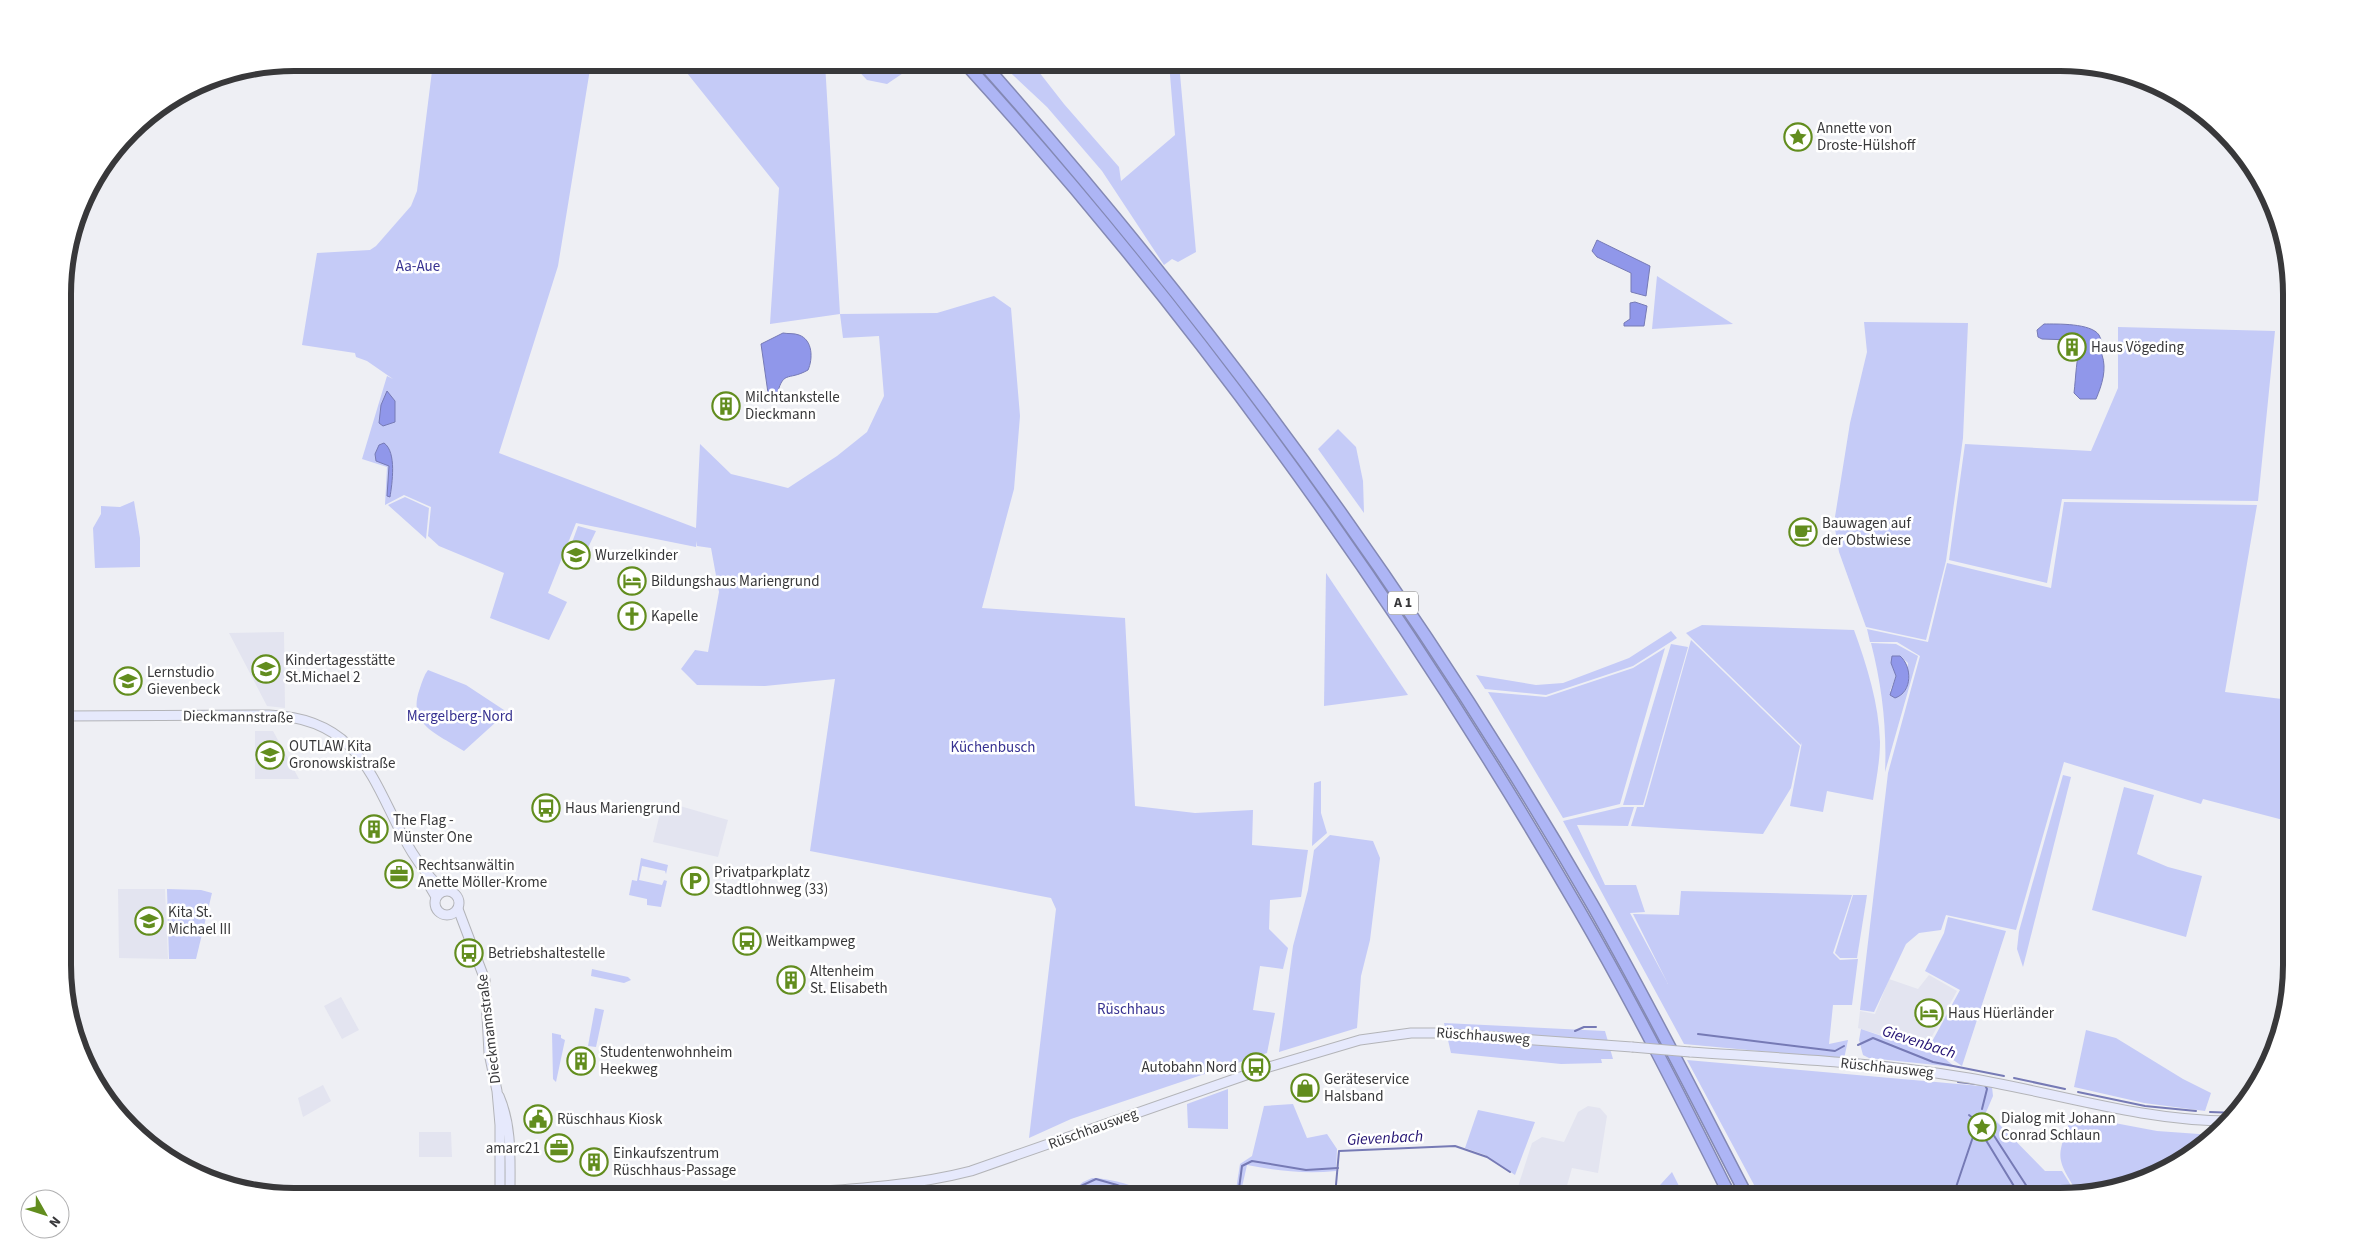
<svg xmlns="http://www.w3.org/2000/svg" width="2354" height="1259" font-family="'Source Sans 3',sans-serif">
<rect width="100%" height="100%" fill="#eeeff4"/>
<g fill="#e3e4f0">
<path d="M284,632L285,708L267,706L229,633Z"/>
<path d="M255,731H273L299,779H255Z"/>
<path d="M663,801L728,820L718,857L653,842Z"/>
<path d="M118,889H165L168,959L119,958Z"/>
<path d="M1929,975L1957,991L1925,1049L1858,1028L1860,1011L1875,1014L1889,979L1918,989Z"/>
<path d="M341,997L359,1030L342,1039L324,1006Z"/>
<path d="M323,1085L331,1101L303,1117L298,1098Z"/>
<path d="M1588,1106L1600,1108L1607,1116L1598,1173L1572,1168L1564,1196H1515L1532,1143L1542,1137L1564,1142L1578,1112Z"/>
<path d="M419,1132H451L452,1157H419Z"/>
</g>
<g fill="#c5cbf7" fill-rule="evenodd">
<path d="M433,63H591L558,266L499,453L696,528L700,444L731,474L788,488L837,456L867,432L884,396L879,336L843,338L840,314L770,324L779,188L679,63H828H825L840,314L937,313L994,296L1011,308L1020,416L1014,489L982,608L1125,618L1135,806L1195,813L1253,810L1252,845L1308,850L1301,897L1270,900L1269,929L1288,948L1283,969L1260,966L1253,1010L1275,1013L1267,1053L1071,1119L1029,1138L1056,909L1051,898L810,851L835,679L765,686L697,685L681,669L695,650L708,652L719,592L711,548L697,546V541L696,547L576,523L548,593L567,602L549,640L490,618L504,573L439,546L428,536L431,507L404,495L385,505L387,467L362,459L387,376L393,379L367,361L356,357L355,353L302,345L317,253L370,250L376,246L411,206L417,191Z"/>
<path d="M851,63L918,62V63L887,84L867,80Z"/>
<path d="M1000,63H1032L1064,104L1119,167L1121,181L1175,135L1169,63H1179L1196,252L1178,262L1172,259L1164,265L1102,171L1047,107Z"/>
<path d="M1657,276L1733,324L1652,329Z"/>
<path d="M1864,322L1968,323L1963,438L1946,561L1926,640L1866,627L1839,552L1834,523L1850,423L1867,352Z"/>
<path d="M2118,327L2275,331L2258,501L2062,499L2047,583L1949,560L1965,444L2091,451L2118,388Z"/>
<path d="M1338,429L1356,447L1363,481L1364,513L1318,449Z"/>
<path d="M405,497L429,508L426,539L388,505Z"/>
<path d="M134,501L140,538V567L95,568L93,528L101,514V506L120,507Z"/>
<path d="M2064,502L2257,505L2225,692L2291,700V822L2203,799L2201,804L2064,762L2016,930L1946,915L1941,930L1919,933L1906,944L1874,1012L1860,1010L1888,773L1920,656L1897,642H1870L1867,629L1928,642L1947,563L2051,588Z"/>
<path d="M578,526L596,531L585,554L570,548Z"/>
<path d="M1326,573L1408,695L1324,706Z"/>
<path d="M1702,625L1854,630C1867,666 1879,704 1880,742C1880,761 1876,781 1873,800L1827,791L1823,812L1790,806L1802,742L1801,745L1686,633Z"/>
<path d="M1671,631L1677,638L1633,666L1546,695L1485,689L1476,675L1536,685L1563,683L1629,658Z"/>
<path d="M1691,640L1800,746L1791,788L1763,834L1631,826L1637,807H1644Z"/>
<path d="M1871,643L1896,644L1918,656L1885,772C1887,728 1882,686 1871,643ZM1900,656L1908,663L1906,688L1900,696L1890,691L1896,676L1891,663Z"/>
<path d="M1671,644L1688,647L1643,805H1623Z"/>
<path d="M1665,648L1620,804L1563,818L1488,692L1546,697L1633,668Z"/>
<path d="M428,670L466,685L507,712L464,751C438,734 406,725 420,688C422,682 424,675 428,670Z"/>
<path d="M2063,775L2071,777L2023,967L2017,949L2019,931Z"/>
<path d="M1321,781V813L1327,833L1312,846L1314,783Z"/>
<path d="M2124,787L2154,795L2137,854L2168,867L2202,876L2186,937L2092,910Z"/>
<path d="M1622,807H1634L1628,826L1577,825L1605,885H1636L1645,912L1630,913L1668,984L1633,914L1679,915L1681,891L1852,895L1833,953L1840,960L1858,959L1852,1005H1833L1829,1044L1848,1040L1844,1059L1684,1044L1563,821Z"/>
<path d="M1330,835L1373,841L1380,858L1370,940L1361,976L1357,1028L1279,1052L1293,946L1308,890L1314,850Z"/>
<path d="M641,858L668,865L666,874L665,871L642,866L639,880L662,885L664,880L667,881L661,907L647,905V899L629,895L632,880L637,881Z"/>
<path d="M167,889L201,890L212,893L196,959H169Z"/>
<path d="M1853,895H1867L1857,958H1840L1835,953Z"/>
<path d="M1948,917L2006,931L1962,1066L1946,1055L1928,1049L1960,990L1925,971L1944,933Z"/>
<path d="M592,969L628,977L631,980L624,983L591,976Z"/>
<path d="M595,1008L604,1010L596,1047L588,1046Z"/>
<path d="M1444,1023L1605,1031L1613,1059H1601L1602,1063L1561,1064L1451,1053Z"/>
<path d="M1861,1029L1943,1057L1955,1067L1869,1058L1863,1055L1859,1040Z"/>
<path d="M2086,1030L2116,1038L2183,1079L2211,1093L2205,1111L2144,1103L2074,1087Z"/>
<path d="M552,1033L561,1035V1038L565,1040L556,1082L553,1079Z"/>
<path d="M1687,1060L1992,1087L1993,1096L1984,1117L1996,1121L2045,1171H2062L2077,1195L2046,1196L2040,1191L2035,1193L2037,1196H1760Z"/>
<path d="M1228,1089V1129L1188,1128L1187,1104Z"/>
<path d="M1293,1104L1307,1138L1327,1134L1337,1149L1336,1171C1305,1174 1277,1171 1247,1165L1240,1196H1235L1240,1164L1252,1156L1264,1106Z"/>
<path d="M1478,1110L1535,1122L1515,1175L1485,1155L1465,1148Z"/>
<path d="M2072,1115L2157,1131L2213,1135L2188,1158L2134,1184L2079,1195C2054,1155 2057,1158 2072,1115Z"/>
<path d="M1672,1172L1684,1196H1650Z"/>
<path d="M1092,1178C1114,1179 1134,1185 1154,1196H1138L1109,1187L1078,1195L1074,1190L1083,1182Z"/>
</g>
<g fill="#9097ea" stroke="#767ab5">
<path d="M1597,240L1650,266L1646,296L1631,292V273L1597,257L1592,251Z"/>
<path d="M1635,302L1647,306L1644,326H1624V323L1630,319V303Z"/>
<path d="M2044,324C2057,324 2091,323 2099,335C2102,340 2102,346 2103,351L2102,355C2107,369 2102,385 2096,399H2080L2074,393C2076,376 2076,359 2081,344L2071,340L2042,339L2038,337L2037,330Z"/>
<path d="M783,333C788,334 794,333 799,335C813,340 813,359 808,370C787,382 783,368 776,399L769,400L761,344Z"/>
<path d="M387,391L395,401V422L383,426L379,423L381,405Z"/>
<path d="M384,443C397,452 392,484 390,497L387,496L389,466L376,461L375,454L379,445Z"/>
<path d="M1892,656H1900C1912,666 1913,692 1895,698L1890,695L1896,676L1891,663Z"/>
</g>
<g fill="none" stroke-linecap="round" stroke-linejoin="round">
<g stroke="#767ab5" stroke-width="2">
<path d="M1575,1031L1584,1027H1596"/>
<path d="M1698,1034L1835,1051L1844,1046"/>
<path d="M1858,1045L1873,1038L1933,1062L2004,1076"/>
<path d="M2014,1078L2065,1089"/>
<path d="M1958,1082L1985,1085L1987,1089L1982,1109"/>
<path d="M2078,1092L2145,1106L2196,1111"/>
<path d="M2210,1112L2237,1113"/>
<path d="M1989,1128L2033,1196"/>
<path d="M1981,1132L2020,1196"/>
<path d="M1081,1186L1096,1179L1117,1185L1144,1196"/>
<path d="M1238,1196L1242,1166L1252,1161L1306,1170L1338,1168"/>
<path d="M1335,1196L1339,1151L1455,1146L1487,1157L1510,1172"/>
<path d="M1953,1196L1978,1122L1969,1115"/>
</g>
<g stroke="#b3b4b8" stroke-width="11">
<g id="secondary">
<path d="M64,716L269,715C389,719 374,830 444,891"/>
<path d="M426,880L436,897"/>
<circle cx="447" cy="903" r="12"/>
<path d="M458,909L485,980L489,1053L497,1091L500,1125V1196"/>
<path d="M1690,1052C1780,1058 1873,1062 1962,1077C2051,1091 2139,1121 2230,1121"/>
<path d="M499,1096C512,1126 510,1159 510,1191L507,1196"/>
<path d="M755,1196C827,1190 901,1189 971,1171L1269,1067L1360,1040L1411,1033H1439L1632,1047"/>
</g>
</g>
<g stroke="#8489b4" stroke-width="14">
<g id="highway">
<path d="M964,62C1199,320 1404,608 1579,910C1633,1003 1682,1100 1730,1196"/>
<path d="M982,62C1213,322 1418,603 1592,904C1647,1000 1696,1098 1747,1196"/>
</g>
</g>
<use href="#secondary" stroke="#e6e9fc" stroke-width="9"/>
<use href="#highway" stroke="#adb5f5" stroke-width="11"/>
<g stroke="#b3b4b8" stroke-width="11" stroke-linecap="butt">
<path id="secondary-bridge" d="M1632,1047L1690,1052"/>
</g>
<use href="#secondary-bridge" stroke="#e6e9fc" stroke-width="9"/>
</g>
<defs>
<g id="sight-ring" transform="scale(1.4375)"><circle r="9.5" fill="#fff" stroke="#628d1e" stroke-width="1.5"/><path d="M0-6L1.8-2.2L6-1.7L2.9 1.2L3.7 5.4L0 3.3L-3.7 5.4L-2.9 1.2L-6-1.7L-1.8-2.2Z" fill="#628d1e"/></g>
<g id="building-ring" transform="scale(1.4375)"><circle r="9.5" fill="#fff" stroke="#628d1e" stroke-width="1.5"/><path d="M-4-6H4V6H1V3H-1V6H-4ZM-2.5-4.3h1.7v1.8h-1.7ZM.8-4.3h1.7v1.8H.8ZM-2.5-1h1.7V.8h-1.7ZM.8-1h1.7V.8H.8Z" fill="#628d1e"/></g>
<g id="cafe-ring" transform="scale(1.4375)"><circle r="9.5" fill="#fff" stroke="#628d1e" stroke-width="1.5"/><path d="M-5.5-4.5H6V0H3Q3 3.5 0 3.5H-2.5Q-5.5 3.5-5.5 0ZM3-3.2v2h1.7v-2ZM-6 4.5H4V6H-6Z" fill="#628d1e"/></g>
<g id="school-ring" transform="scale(1.4375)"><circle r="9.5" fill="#fff" stroke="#628d1e" stroke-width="1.5"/><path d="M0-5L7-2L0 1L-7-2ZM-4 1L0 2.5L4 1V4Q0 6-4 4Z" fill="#628d1e"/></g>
<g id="hotel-ring" transform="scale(1.4375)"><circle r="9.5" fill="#fff" stroke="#628d1e" stroke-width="1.5"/><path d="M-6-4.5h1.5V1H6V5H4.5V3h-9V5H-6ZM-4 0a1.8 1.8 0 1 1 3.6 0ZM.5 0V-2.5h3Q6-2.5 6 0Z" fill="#628d1e"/></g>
<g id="church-ring" transform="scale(1.4375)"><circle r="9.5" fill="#fff" stroke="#628d1e" stroke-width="1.5"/><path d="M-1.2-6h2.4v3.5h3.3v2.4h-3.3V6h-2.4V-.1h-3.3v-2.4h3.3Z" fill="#628d1e"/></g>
<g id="bus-ring" transform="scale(1.4375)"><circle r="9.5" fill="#fff" stroke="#628d1e" stroke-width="1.5"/><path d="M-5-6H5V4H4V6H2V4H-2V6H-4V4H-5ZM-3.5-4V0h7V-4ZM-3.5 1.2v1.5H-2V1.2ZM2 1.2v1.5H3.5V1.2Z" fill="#628d1e"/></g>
<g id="office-ring" transform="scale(1.4375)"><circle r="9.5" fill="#fff" stroke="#628d1e" stroke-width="1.5"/><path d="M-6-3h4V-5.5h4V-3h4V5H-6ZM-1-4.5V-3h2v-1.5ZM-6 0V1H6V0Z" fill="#628d1e"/></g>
<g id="parking-ring" transform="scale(1.4375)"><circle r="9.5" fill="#fff" stroke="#628d1e" stroke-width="1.5"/><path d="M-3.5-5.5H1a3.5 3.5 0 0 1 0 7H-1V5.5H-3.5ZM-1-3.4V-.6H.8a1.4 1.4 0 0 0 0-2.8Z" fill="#628d1e"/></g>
<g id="shop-ring" transform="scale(1.4375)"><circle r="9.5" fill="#fff" stroke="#628d1e" stroke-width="1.5"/><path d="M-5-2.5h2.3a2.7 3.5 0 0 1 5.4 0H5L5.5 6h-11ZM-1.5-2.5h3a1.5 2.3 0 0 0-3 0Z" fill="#628d1e"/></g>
<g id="civic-ring" transform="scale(1.4375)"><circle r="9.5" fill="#fff" stroke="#628d1e" stroke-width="1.5"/><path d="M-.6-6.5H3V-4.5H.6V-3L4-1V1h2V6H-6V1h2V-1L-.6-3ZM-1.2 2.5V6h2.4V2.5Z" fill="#628d1e"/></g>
</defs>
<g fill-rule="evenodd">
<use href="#sight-ring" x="1798" y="137"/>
<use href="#building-ring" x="2072" y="347"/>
<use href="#building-ring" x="726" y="406"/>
<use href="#cafe-ring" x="1803" y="532"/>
<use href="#school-ring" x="576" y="555"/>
<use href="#hotel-ring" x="632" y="581"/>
<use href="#church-ring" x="632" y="616"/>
<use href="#school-ring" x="266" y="669"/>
<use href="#school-ring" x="128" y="681"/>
<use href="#school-ring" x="270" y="755"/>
<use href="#bus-ring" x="546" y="808"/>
<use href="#building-ring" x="374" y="829"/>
<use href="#office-ring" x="399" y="874"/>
<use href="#parking-ring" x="695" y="881"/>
<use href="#school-ring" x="149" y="921"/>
<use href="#bus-ring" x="747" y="941"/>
<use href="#bus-ring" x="469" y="953"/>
<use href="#building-ring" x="791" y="980"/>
<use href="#hotel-ring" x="1929" y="1013"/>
<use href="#building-ring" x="581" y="1061"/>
<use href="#bus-ring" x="1256" y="1067"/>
<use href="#shop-ring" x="1305" y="1088"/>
<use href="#civic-ring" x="538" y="1119"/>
<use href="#sight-ring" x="1982" y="1127"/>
<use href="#office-ring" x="559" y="1148"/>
<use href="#building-ring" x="594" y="1162"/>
</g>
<g text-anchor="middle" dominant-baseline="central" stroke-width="5" stroke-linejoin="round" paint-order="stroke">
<rect fill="#fff" stroke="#747475" stroke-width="1" x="1388" y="591.5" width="30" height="23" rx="4"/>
<g font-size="14" font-weight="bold" fill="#38383a">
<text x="1403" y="603">A 1</text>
</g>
<g font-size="15" fill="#38383a" stroke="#fff" text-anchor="start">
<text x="1817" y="128">Annette von<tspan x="1817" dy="17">Droste-Hülshoff</tspan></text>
<text x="2091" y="347">Haus Vögeding</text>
<text x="745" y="397">Milchtankstelle<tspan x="745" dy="17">Dieckmann</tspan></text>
<text x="1822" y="523">Bauwagen auf<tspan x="1822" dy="17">der Obstwiese</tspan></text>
<text x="595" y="555">Wurzelkinder</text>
<text x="651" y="581">Bildungshaus Mariengrund</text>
<text x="651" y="616">Kapelle</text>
<text x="285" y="660">Kindertagesstätte<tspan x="285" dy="17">St.Michael 2</tspan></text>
<text x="147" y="672">Lernstudio<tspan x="147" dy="17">Gievenbeck</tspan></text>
<text x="289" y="746">OUTLAW Kita<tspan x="289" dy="17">Gronowskistraße</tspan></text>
<text x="565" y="808">Haus Mariengrund</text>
<text x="393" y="820">The Flag -<tspan x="393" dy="17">Münster One</tspan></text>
<text x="418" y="865">Rechtsanwältin<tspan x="418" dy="17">Anette Möller-Krome</tspan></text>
<text x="714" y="872">Privatparkplatz<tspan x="714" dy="17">Stadtlohnweg (33)</tspan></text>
<text x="168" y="912">Kita St.<tspan x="168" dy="17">Michael III</tspan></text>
<text x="766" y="941">Weitkampweg</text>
<text x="488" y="953">Betriebshaltestelle</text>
<text x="810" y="971">Altenheim<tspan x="810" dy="17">St. Elisabeth</tspan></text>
<text x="1948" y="1013">Haus Hüerländer</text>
<text x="600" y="1052">Studentenwohnheim<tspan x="600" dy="17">Heekweg</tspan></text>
<text x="1237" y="1067" text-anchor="end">Autobahn Nord</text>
<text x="1324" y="1079">Geräteservice<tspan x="1324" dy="17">Halsband</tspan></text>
<text x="2001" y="1118">Dialog mit Johann<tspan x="2001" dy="17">Conrad Schlaun</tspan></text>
<text x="557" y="1119">Rüschhaus Kiosk</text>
<text x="540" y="1148" text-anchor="end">amarc21</text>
<text x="613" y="1153">Einkaufszentrum<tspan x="613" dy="17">Rüschhaus-Passage</tspan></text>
</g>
<g font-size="15" fill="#373291" stroke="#fff">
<text x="418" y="266">Aa-Aue</text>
<text x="460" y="716">Mergelberg-Nord</text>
<text x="993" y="747">Küchenbusch</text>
<text x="1131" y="1009">Rüschhaus</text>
</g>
<g font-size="15" fill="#38383a" stroke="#fff">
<text transform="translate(238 717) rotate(1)">Dieckmannstraße</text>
<text transform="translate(489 1029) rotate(-97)">Dieckmannstraße</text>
<text transform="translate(1483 1036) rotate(4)">Rüschhausweg</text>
<text transform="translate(1887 1068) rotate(6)">Rüschhausweg</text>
<text transform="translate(1093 1129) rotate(-20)">Rüschhausweg</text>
</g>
<g font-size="16" font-style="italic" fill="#221172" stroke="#fff">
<text transform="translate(1919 1042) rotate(18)">Gievenbach</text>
<text transform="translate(1385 1138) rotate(-3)">Gievenbach</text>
</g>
</g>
<path d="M0 0H2354V1259H0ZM294 71H2060A223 223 0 0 1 2283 294V965A223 223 0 0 1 2060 1188H294A223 223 0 0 1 71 965V294A223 223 0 0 1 294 71Z" fill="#fff" fill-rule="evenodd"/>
<path fill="none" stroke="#38383a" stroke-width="6" d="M294 71H2060A223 223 0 0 1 2283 294V965A223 223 0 0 1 2060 1188H294A223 223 0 0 1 71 965V294A223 223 0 0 1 294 71Z"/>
<g transform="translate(45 1214) rotate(129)"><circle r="24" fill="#ffffff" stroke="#afafb0"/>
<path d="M0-4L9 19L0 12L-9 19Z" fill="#628d1e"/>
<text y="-8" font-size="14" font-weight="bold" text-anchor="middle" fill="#38383a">N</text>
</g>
</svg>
